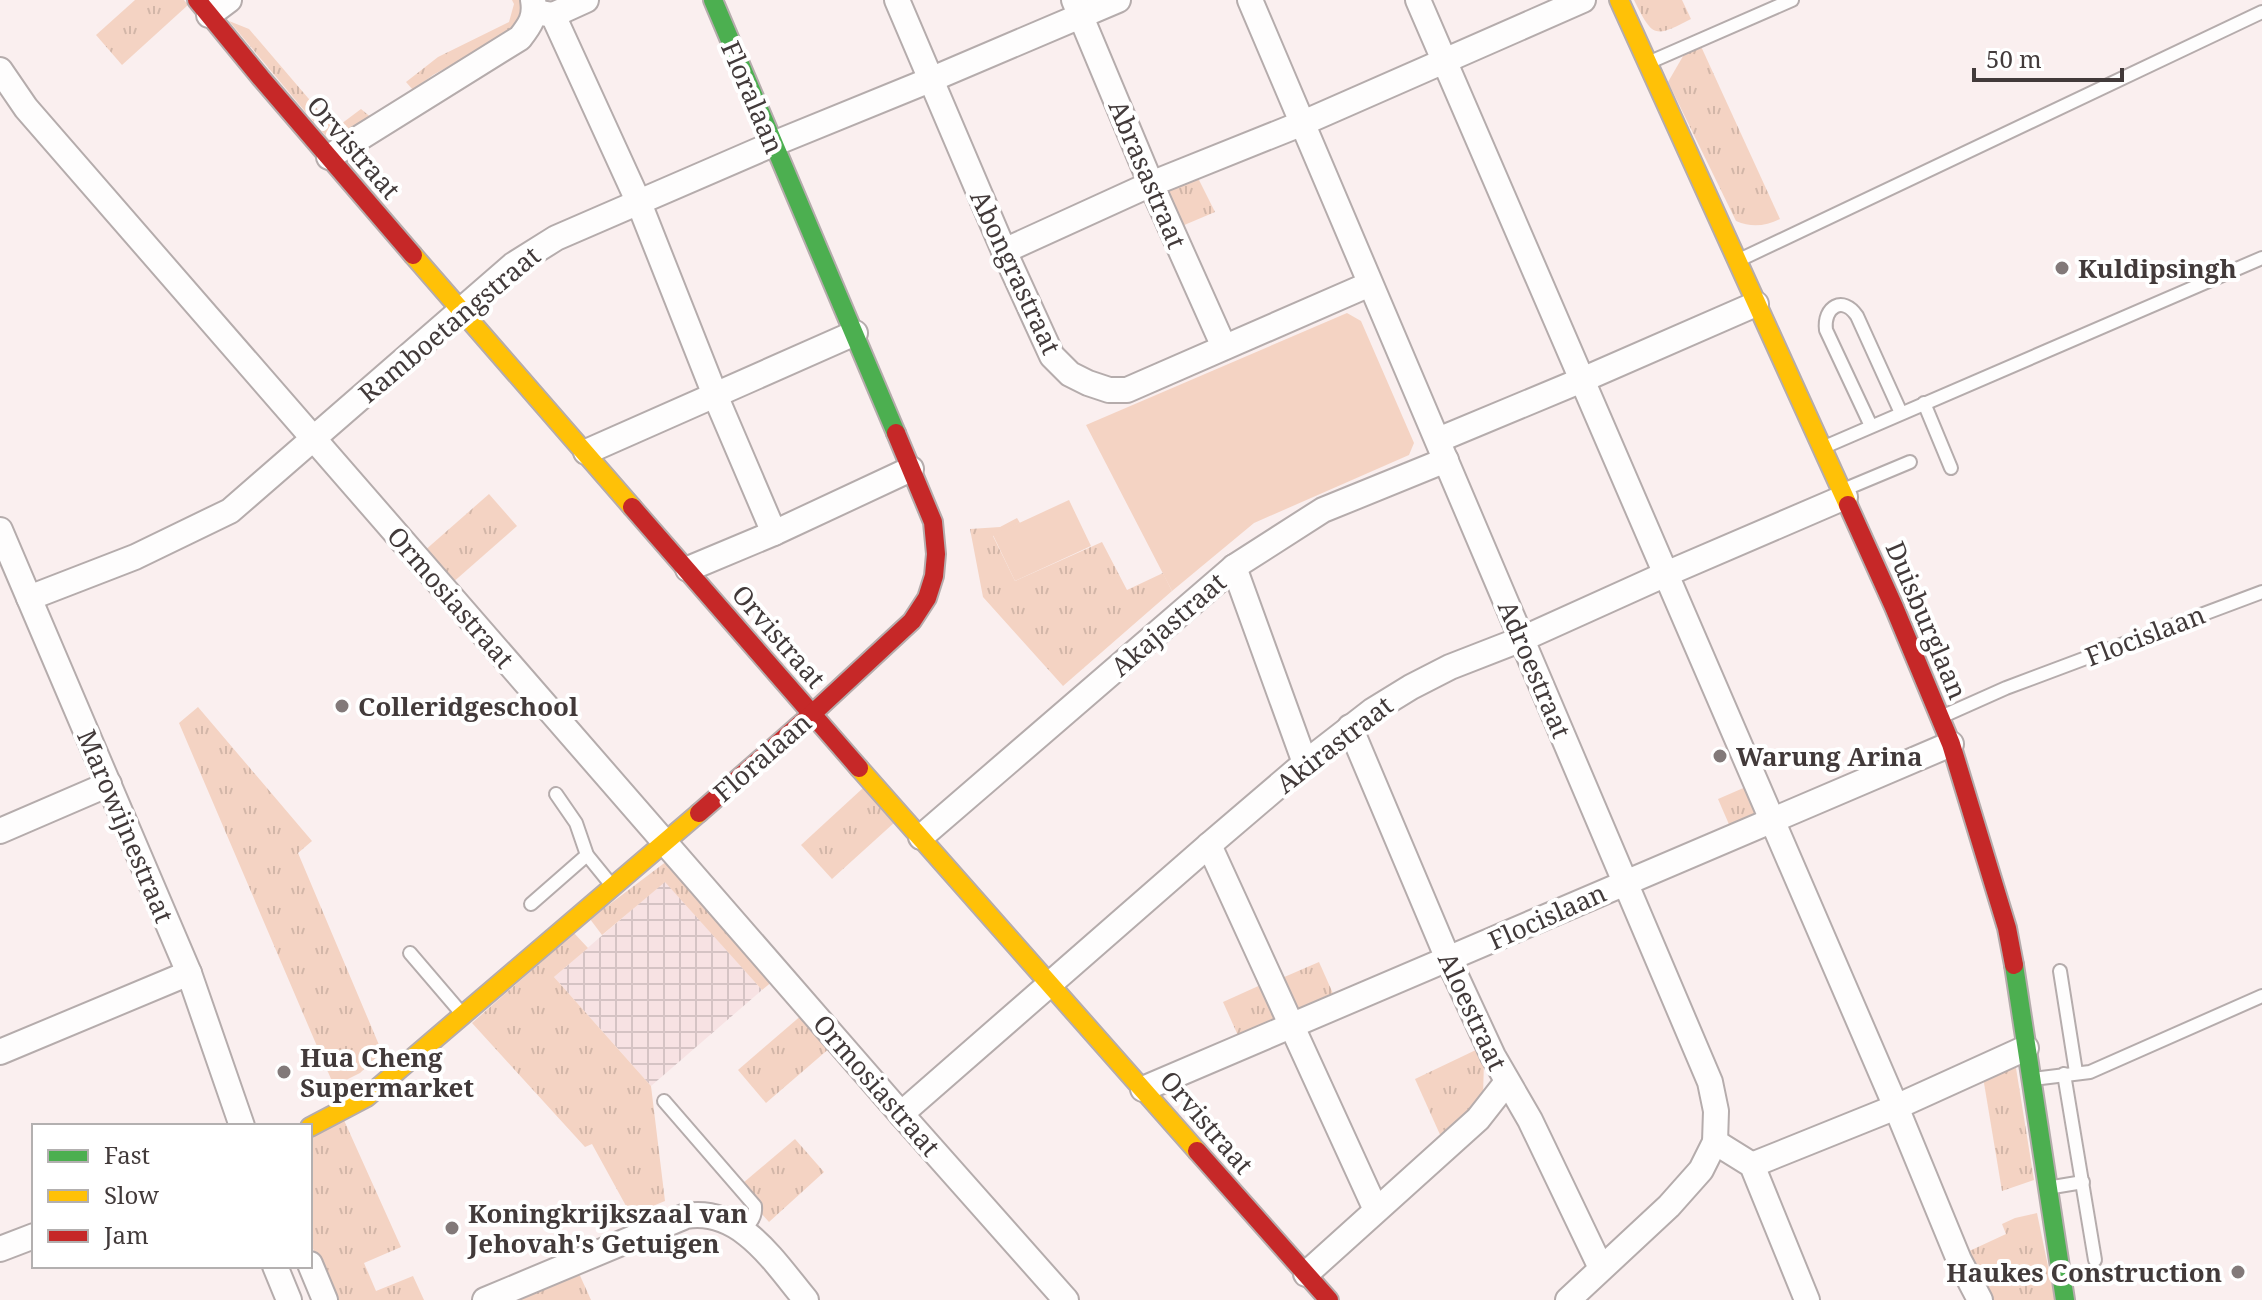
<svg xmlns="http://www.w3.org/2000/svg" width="2262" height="1300" font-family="'Noto Serif',serif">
<defs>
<pattern id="industrial-grid" width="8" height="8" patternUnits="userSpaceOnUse" patternTransform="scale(2)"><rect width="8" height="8" fill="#f7e2e3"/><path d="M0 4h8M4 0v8" fill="none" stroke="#d5c3c4"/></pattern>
<pattern id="grass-tufts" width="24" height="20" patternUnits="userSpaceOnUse" patternTransform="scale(2)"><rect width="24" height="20" fill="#f4d3c3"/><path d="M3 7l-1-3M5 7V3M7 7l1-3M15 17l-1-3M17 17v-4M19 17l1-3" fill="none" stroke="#d2b6a8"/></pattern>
</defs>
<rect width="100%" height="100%" fill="#faefef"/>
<path fill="url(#industrial-grid)" d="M665,881L762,990L651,1086L554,977Z"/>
<g fill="url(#grass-tufts)">
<path d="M135,0H184L188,5L122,65L96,35Z"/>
<path d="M512,0H526L517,29L433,75L413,90L406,82L438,57L509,22L514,4Z"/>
<path d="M1634,0H1682L1691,19C1654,38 1653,38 1634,0Z"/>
<path d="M229,21L249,29L332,126L337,127L361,109L373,119L339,141H330Z"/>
<path d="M1699,42L1780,219C1765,226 1752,228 1736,221L1668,82L1686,51Z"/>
<path d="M1197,176L1215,212L1182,226L1164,190Z"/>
<path d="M489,494L517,526L451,584L423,552Z"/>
<path d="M1017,518L1020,523L993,536L1015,581L1102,542L1127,590L1163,573L1172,591L1063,686L983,597L970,529L1000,527Z"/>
<path d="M198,707L312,841L298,853L382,1052L360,1073L334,1086L179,723Z"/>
<path d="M1748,786L1761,816L1731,829L1718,799Z"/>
<path d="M863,788L895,822L832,879L801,845Z"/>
<path d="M667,861L773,981L762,990L665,882L602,935L590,919Z"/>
<path d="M574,933L588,948L554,977L651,1086L665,1201L631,1215L592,1144L585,1147L472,1023Z"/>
<path d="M1319,962L1335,998L1297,1014L1282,978Z"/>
<path d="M1265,983L1281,1019L1240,1040L1223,1002Z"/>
<path d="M803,1014L831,1047L766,1103L738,1070Z"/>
<path d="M1480,1048L1484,1061L1483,1096L1442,1139L1415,1079Z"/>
<path d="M2011,1066L2016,1068L2034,1180L2002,1191L1983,1077Z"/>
<path d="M343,1118L401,1247L364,1263L376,1291L413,1276L424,1300H336L310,1242V1136Z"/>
<path d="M795,1139L824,1172L769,1222L761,1213L743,1183Z"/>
<path d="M2037,1213L2055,1300H1985L1963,1254L2006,1234L2002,1224L2015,1218Z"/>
<path d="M577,1269L591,1300H502Z"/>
</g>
<g fill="#f4d3c3">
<path d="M1347,313L1361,321L1414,443L1409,455L1254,523L1172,591L1086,425Z"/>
<path d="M1069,500L1091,546L1015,581L993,535Z"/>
</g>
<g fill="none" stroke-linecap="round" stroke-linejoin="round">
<g stroke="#b5acac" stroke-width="16">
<g id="lane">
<path d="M1650,62L1792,0"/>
<path d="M1737,261L2262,12"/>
<path d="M1924,403L1951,468"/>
<path d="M1871,426L1826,330C1823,307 1843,295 1857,316L1901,413"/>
<path d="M1822,448L2262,258"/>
<path d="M1843,490L1910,462"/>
<path d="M1941,717L2006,688L2262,592"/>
<path d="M556,794L576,823L587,855L613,887"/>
<path d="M531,904L587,855"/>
<path d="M410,953L463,1015"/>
<path d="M2060,971L2076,1072"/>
<path d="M2064,1074L2095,1260"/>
<path d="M2033,1079L2090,1072L2262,996"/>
<path d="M664,1101L755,1206C756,1217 751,1222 743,1231"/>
<path d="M2047,1188L2083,1182"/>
</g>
</g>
<g stroke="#b5acac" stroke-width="28">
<g id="street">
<path d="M897,0L1004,251L1052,356L1070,374L1088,383L1109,390H1127L1370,284"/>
<path d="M1074,0L1151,184L1224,347"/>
<path d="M1250,0L1710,1082L1716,1111L1715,1142L1701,1170L1669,1206L1568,1300"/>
<path d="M1418,0L1896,1107L1959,1260L1980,1300"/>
<path d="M535,12L553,15L639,203L715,395L774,533"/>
<path d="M209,15L229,0"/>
<path d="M553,15L586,0"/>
<path d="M0,70L26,108L901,1114L1066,1300"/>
<path d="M329,157L520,38C530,25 536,17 533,0"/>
<path d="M1004,251L1151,184L1303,123L1583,0"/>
<path d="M1438,440L1582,380L1756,304"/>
<path d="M586,452L855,333"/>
<path d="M0,530L189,973L242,1126"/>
<path d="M1234,567L1305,763"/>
<path d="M688,569L774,533L911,469"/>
<path d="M29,598L135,557L230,511L513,265L556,238L773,144L930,80L1118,0"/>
<path d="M1350,727L1448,959L1493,1056L1530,1120L1601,1268"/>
<path d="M0,831L109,784"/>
<path d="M921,837L1234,567L1323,510L1446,460"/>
<path d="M1209,845L1376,1210"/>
<path d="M0,1052L189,973"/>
<path d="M1143,1089L1951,744"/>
<path d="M901,1114L1209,845L1305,763L1372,711L1411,687L1450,667L1522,639L1666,574L1845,497"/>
<path d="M1715,1142L1752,1165L1807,1300"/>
<path d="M1752,1165L1896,1107L2026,1048"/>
<path d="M0,1249L34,1236"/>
<path d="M310,1264L325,1300"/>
<path d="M275,1266L289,1300"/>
<path d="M1306,1274L1478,1119L1507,1082"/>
<path d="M485,1300L686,1216C741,1207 775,1263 806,1300"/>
</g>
</g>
<g stroke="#b5acac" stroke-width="22">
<g id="fast">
<path d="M713,0L896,433"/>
<path d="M2014,965L2065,1300"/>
</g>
</g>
<g stroke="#b5acac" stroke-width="22">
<g id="slow">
<path d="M1619,0L1848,505"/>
<path d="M413,255L632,507"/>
<path d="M859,768L1197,1151"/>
<path d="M310,1127L367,1097L699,813"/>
</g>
</g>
<g stroke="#b5acac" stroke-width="22">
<g id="jam">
<path d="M197,0L261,78L413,255"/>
<path d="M1848,505L1894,607L1951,744L2007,928L2014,965"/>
<path d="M632,507L859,768"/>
<path d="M699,813L812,714L912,621L927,598L934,576L936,554L933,522L896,433"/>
<path d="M1197,1151L1329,1300"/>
</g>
</g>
<use href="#lane" stroke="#fefdfd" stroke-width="12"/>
<use href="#street" stroke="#fefdfd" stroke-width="24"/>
<use href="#fast" stroke="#4caf50" stroke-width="18"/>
<use href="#slow" stroke="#ffc107" stroke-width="18"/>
<use href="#jam" stroke="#c62828" stroke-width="18"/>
</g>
<g fill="#827979" stroke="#fff" stroke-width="3">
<circle cx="2062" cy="268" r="8"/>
<circle cx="342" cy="706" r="8"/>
<circle cx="1720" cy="756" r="8"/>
<circle cx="284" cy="1072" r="8"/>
<circle cx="452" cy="1228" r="8"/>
<circle cx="2238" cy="1272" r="8"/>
</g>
<g text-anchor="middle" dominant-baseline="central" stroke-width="8" stroke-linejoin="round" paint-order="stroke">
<g font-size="26" fill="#423a3a" stroke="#fff">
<text transform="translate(753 97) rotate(67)">Floralaan</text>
<text transform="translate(354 147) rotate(49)">Orvistraat</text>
<text transform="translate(1148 174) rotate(67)">Abrasastraat</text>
<text transform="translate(1016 272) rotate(65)">Abongrastraat</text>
<text transform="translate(449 324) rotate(-40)">Ramboetangstraat</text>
<text transform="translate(451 597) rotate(49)">Ormosiastraat</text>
<text transform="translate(1927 620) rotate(67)">Duisburglaan</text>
<text transform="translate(1168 624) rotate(-41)">Akajastraat</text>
<text transform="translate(2145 635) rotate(-21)">Flocislaan</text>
<text transform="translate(779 636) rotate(49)">Orvistraat</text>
<text transform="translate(1535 669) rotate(67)">Adroestraat</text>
<text transform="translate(1334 744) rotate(-38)">Akirastraat</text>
<text transform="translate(762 757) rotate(-41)">Floralaan</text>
<text transform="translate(126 826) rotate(67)">Marowijnestraat</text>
<text transform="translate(1547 916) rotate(-24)">Flocislaan</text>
<text transform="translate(1473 1011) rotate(65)">Aloestraat</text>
<text transform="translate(877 1085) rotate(49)">Ormosiastraat</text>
<text transform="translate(1207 1122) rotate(49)">Orvistraat</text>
</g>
<g font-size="26" font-weight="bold" fill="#423a3a" stroke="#fff" text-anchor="start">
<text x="2078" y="268">Kuldipsingh</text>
<text x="358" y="706">Colleridgeschool</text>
<text x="1736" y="756">Warung Arina</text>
<text x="300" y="1057">Hua Cheng<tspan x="300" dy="30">Supermarket</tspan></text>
<text x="468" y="1213">Koningkrijkszaal van<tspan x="468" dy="30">Jehovah's Getuigen</tspan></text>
<text x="2222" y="1272" text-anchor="end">Haukes Construction</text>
</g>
</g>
<rect x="32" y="1124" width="280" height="144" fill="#ffffff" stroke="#b3b0b0" stroke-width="2"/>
<rect x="48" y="1150" width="40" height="12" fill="#4caf50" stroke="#b3b0b0" stroke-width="2"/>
<text x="104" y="1164" font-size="24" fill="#423a3a">Fast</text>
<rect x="48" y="1190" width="40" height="12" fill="#ffc107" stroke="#b3b0b0" stroke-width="2"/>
<text x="104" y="1204" font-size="24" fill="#423a3a">Slow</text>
<rect x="48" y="1230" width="40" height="12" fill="#c62828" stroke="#b3b0b0" stroke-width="2"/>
<text x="104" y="1244" font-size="24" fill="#423a3a">Jam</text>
<path d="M1974 68v12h148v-12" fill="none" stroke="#423a3a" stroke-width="4"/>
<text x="1986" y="68" font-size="24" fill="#423a3a" stroke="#ffffff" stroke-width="6" paint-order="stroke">50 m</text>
</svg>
